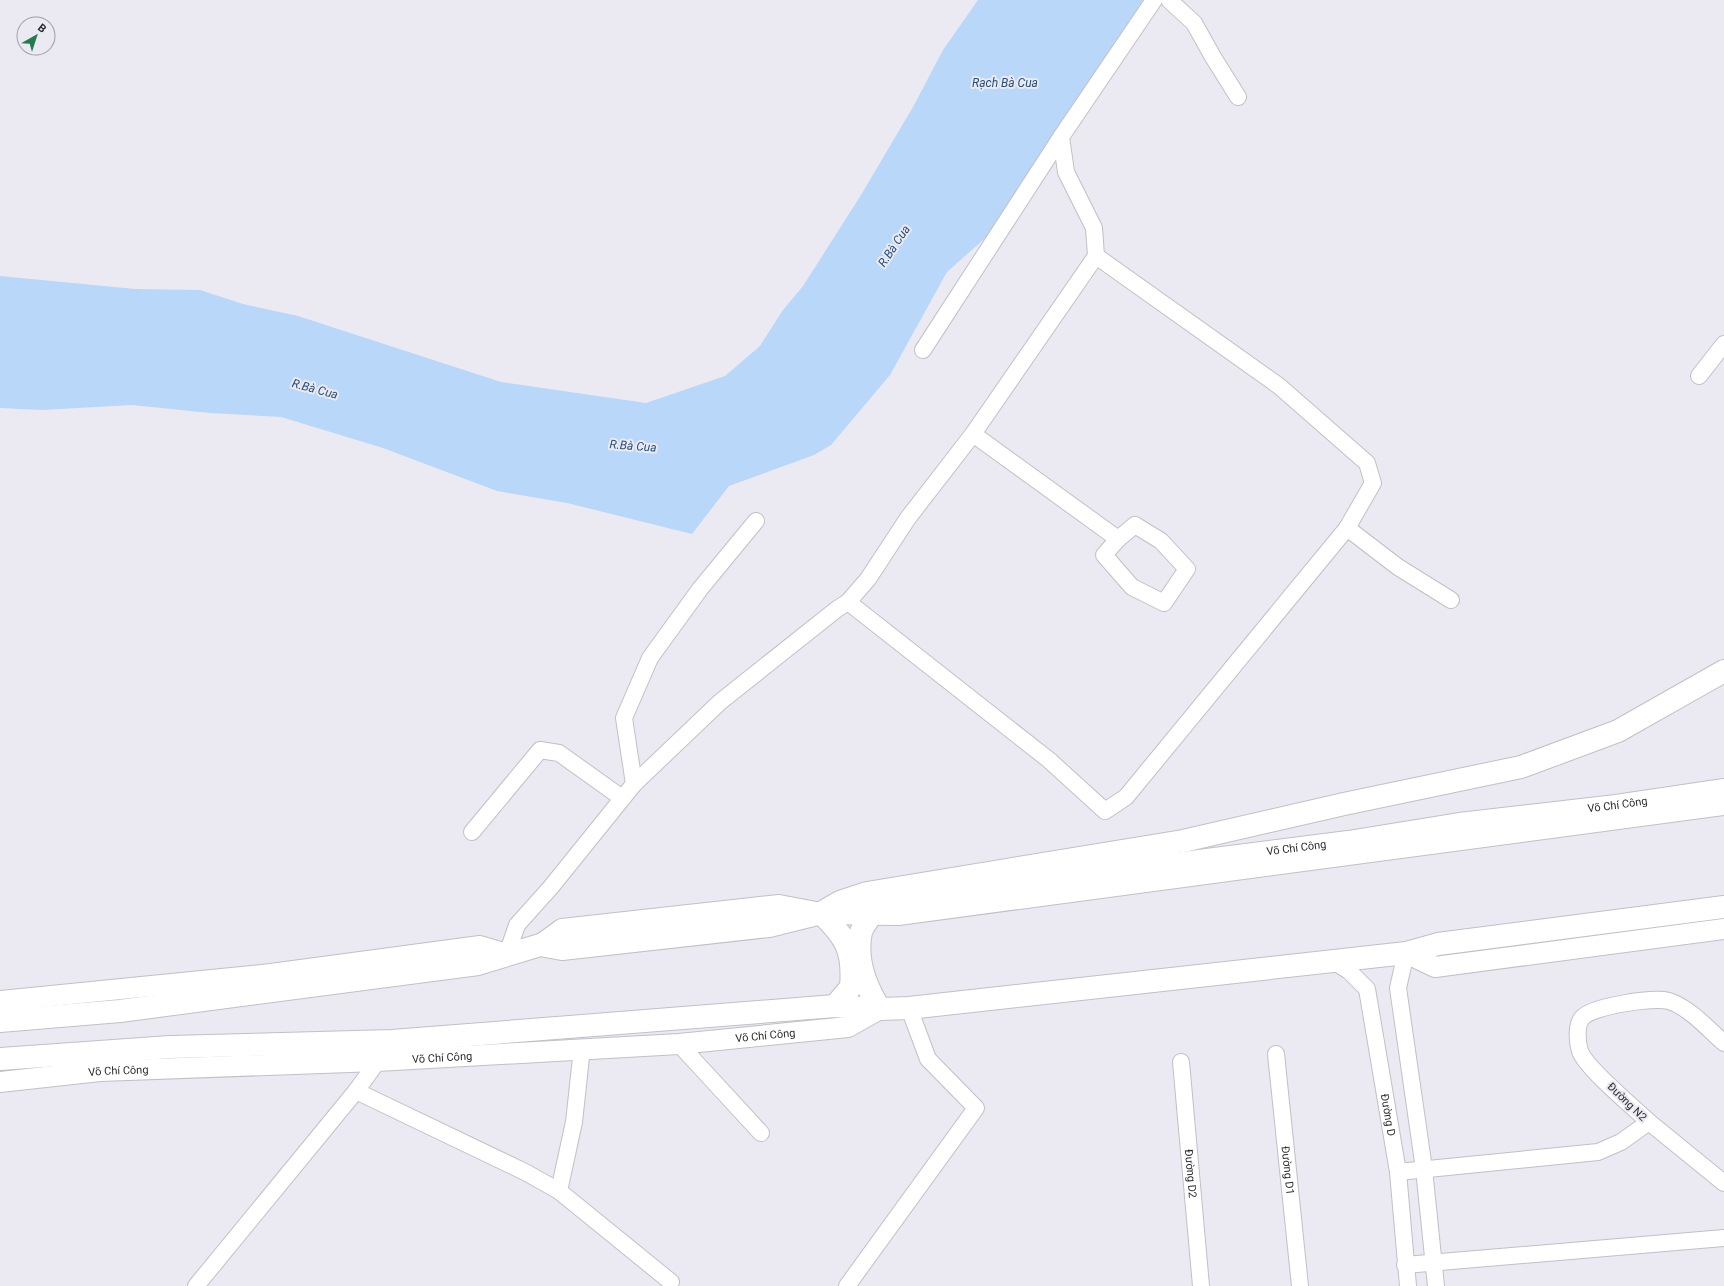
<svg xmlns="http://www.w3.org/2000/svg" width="1724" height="1286" font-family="Roboto,sans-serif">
<rect width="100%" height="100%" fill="#ebeaf2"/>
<path fill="#b9d7f9" d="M978,0H1143L1005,216L983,240L947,272L890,375L831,445L814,455L729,486L692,534L567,503L497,491L383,448L281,417L210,413L132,405L42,410L0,408V276L135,289L200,290L243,304L298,316L501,382L646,403L725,376L760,346L783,310L803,286L861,195L913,107L943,50Z"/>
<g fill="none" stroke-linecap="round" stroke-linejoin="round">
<g stroke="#c0c0c7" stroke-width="18">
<g id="minor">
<path d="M1169,0L1194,23L1213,57L1238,97"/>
<path d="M923,350L1061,137"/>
<path d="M1699,376L1724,344"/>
<path d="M973,434L1118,539"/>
<path d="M1135,525L1161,541L1187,569L1164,603L1132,587L1104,555L1118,539Z"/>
<path d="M1347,528L1398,567L1451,600"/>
<path d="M848,602L1049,760L1105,811L1126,797L1347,528L1373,483L1367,463L1279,386L1096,256"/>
<path d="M634,784L624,718L650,658L700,589L756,521"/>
<path d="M472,832L540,750L559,753L622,798"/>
<path d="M1406,953L1398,988L1424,1169L1436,1286"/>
<path d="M507,954L517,925L551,887L634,784L720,702L837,609L848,602L868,579L908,518L973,434L1096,256L1094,228L1066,172L1061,137L1154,0"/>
<path id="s1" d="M1333,961L1349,971L1367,989L1398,1172L1408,1286"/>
<path d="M679,1044L761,1133"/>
<path id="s2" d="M1276,1054L1300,1286"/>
<path id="s3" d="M1181,1062L1201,1286"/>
<path d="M356,1091L525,1172L559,1191L671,1282"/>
<path d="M1649,1122L1724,1183"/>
<path d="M1398,1172L1598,1152L1621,1142L1649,1122C1634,1108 1585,1067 1580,1051C1577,1042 1576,1025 1582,1018C1592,1006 1653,997 1669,1001C1690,1008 1708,1029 1724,1043"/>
<path d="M559,1191L574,1122L582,1048"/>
<path d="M1405,1265L1724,1238"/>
<path d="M196,1286L356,1091L383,1054"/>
<path d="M847,1286L976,1108L928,1059L909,1008"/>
</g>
</g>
<g stroke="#c0c0c7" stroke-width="22">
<g id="major">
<path id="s4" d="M872,913L882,904L900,898L1348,841L1459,823L1616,805L1724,789"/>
<path d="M540,945L562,929L779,905L821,913"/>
<path d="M1406,953L1435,967L1724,929"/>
<path d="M0,1001L271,974L480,946L507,954"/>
<path id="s5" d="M0,1082L100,1071L377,1061L679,1044L848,1027L880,1009"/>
</g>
</g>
<g stroke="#c0c0c7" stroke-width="24">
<g id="highway">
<path d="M826,910L840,902L867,893L1183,841L1344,804L1521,767L1618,731L1724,671"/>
<path d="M821,913C846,937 854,951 851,987L835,1006"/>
<path d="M872,913C869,919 863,926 861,932C855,960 866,987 880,1009"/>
<path d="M0,1021L120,1011L478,964L540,945L562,949L769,926L821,913L898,914L1724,804"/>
<path d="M0,1059L170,1047L392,1041L835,1006L880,1009L909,1008L1406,953L1438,944L1724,907"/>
</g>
</g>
<use href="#minor" stroke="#fff" stroke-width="16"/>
<use href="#major" stroke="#fff" stroke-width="20"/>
<use href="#highway" stroke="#fff" stroke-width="22"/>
</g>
<g text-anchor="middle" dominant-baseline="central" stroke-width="4" stroke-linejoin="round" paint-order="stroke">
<g font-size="11" fill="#2c2c2f" stroke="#ebeaf2">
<text stroke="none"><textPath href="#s4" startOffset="756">Võ Chí Công</textPath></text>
<text stroke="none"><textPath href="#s4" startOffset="432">Võ Chí Công</textPath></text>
<text stroke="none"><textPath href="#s5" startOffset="767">Võ Chí Công</textPath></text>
<text stroke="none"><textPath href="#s5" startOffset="443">Võ Chí Công</textPath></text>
<text stroke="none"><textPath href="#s5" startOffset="119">Võ Chí Công</textPath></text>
<text transform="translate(1627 1102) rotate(44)">Đường N2</text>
<text stroke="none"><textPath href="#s1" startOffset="172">Đường D</textPath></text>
<text stroke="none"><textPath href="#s2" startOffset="117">Đường D1</textPath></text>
<text stroke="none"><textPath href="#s3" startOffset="112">Đường D2</textPath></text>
</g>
<g font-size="12" font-style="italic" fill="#254f7b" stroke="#ebeaf2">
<text x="1005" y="83">Rạch Bà Cua</text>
<text transform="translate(894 246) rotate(-56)">R.Bà Cua</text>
<text transform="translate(315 389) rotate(15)">R.Bà Cua</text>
<text transform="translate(633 446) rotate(4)">R.Bà Cua</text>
</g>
</g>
<g transform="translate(36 36) rotate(39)"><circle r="19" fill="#ebeaf2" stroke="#9f9ea4"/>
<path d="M0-3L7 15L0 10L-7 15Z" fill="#257b4f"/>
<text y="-6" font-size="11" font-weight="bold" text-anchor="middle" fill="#2c2c2f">B</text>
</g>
</svg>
